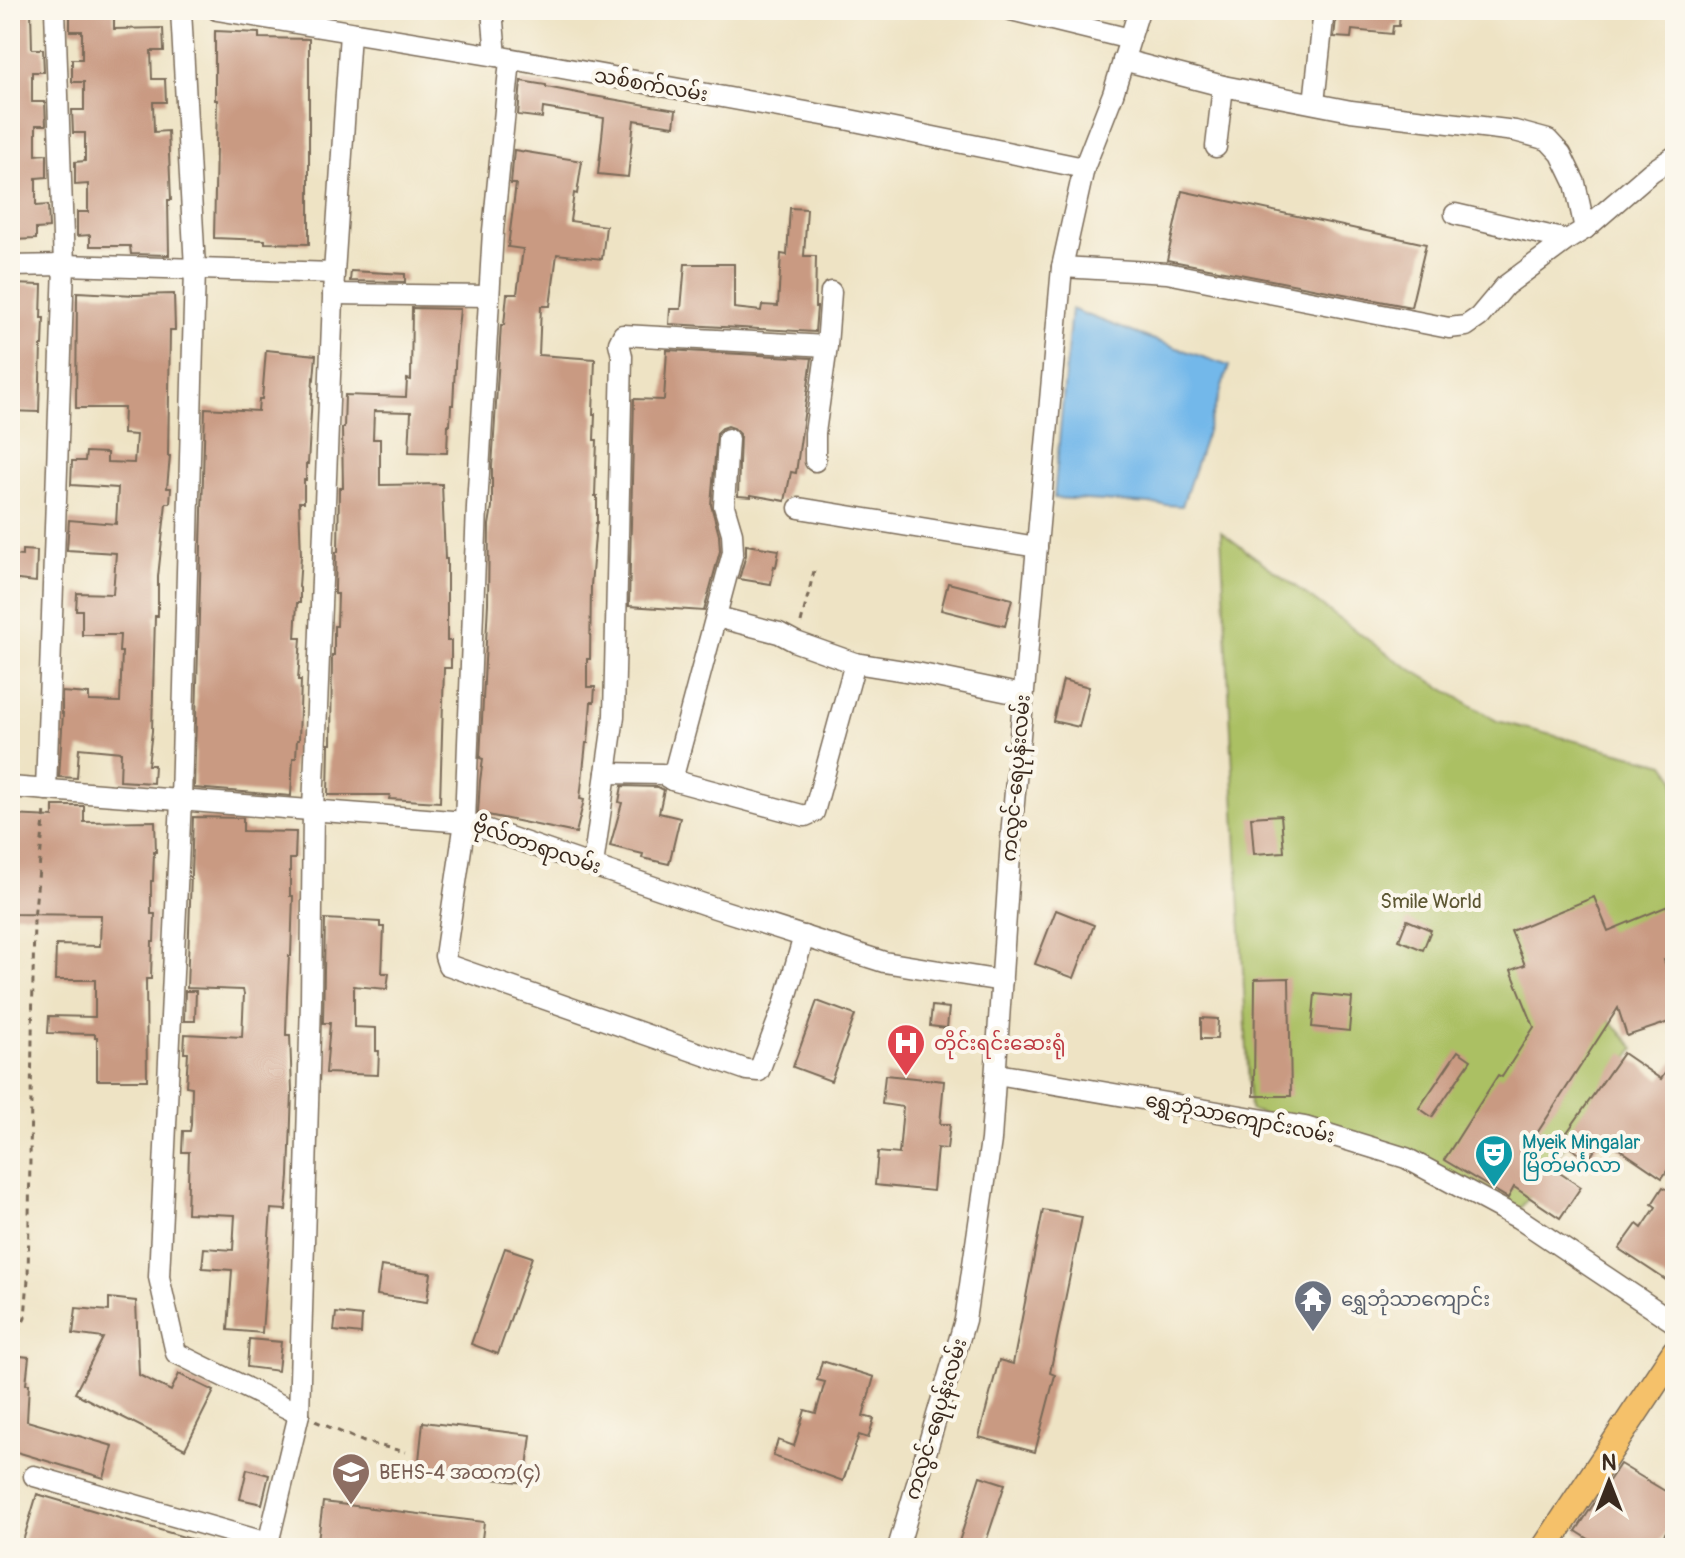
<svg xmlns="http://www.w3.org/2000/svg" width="1685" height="1558" font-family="Pangolin,'Noto Sans Myanmar',sans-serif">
<rect width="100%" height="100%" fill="#fbf7ec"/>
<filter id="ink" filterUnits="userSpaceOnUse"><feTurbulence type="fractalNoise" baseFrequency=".0125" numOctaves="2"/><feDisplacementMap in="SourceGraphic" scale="16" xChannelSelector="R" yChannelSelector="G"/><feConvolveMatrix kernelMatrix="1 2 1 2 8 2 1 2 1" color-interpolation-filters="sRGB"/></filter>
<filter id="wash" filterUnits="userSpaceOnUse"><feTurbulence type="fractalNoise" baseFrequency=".006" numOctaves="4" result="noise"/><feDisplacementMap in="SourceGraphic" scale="32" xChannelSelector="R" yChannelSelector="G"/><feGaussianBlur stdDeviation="1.8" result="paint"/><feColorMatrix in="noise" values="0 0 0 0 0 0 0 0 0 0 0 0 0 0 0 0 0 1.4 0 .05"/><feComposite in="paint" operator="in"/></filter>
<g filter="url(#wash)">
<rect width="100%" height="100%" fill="#eee3c4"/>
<path fill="#abc064" stroke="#737541" stroke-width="2" d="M1221,532L1393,658L1497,721L1665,764L1675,778V972L1593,1002L1635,1048L1516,1215L1382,1149L1250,1110Z"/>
<path fill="#73b8ea" stroke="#577184" stroke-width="2" d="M1071,309L1140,335L1229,366L1182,506L1054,498Z"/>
<g id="blocks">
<g fill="#c99a82">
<path d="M10,10H31L32,49H43L44,72H32V102H45L46,125H36V155L47,154V177L36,178V206L48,205L49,228L36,229V239L10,240Z"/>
<path d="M70,10H114V29L163,28L164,51H151L152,79H165L166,102H153L154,132L168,131L171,200H168L169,255L131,254L130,246H90V235L77,236V212H88V184L75,185V162L85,161V133H73L72,110H84V82H72V59H82V31H70Z"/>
<path d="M1337,10H1400L1399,26H1393L1392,34L1352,30L1351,38L1334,37Z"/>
<path d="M215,31L259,33V38L309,39V244L265,243V240L214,238L217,100H215Z"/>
<path d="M521,81L546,85V87L588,95L676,110L674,126L634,120L628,177L598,174L604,118L543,108L542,118L518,115Z"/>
<path d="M514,150L582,161L577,194L574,193L570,221L606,226L602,259L557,254L550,306H541L539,355L595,359L593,414H595L594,440H597L595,496H597V523H596L591,586L590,659H587V687H595L594,702H591L588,743H586L580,799L584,800L576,833L478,813L480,781L483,759L480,758L488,603L489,525L492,507V467L501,325H504L507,294H517L523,249L508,247L516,184H511Z"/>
<path d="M1182,191L1426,244L1411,307L1167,260Z"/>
<path d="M790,208L807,209L804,256H816L815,307H817L815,332L669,324L670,309H681L685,264H734V308L761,311L762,305L778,306L781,254L787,255Z"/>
<path d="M351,271L405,274V282L350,281Z"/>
<path d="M10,284L42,285L41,318H44L43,346H41L39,412L10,411Z"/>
<path d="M77,292L135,295L174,294L175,330H170L168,456H170L167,488H171L170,503H166L158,577V616H155L152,731L148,765H154L153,783L120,781L121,752L79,748L77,778L59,777L63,713H62V692L89,694V701L120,702L122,652H119L120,635H82V610H76L77,593L113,594L116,553L67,550L69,520L116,524L118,488L71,485L72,461H85L86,452L107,453V462L134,463L136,435L123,434L124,408H76Z"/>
<path d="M412,308L460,309L456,347L453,405H451L450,425H448L447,453L409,452L411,412L374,411L373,439H380V485L442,484L445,559H447V641H451V668H444L440,802L389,799L390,795H328L329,744H331L332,655H334V626H337L338,594H335V587L336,552H338L339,488H343L342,428H344L345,395L406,397L407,379L411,380Z"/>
<path d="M266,350L316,355L314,379L313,378L308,464H306V480H304V502H299L301,556L299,587L300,588V603H297L295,638H301L298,680H301L299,740H297L296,758H293L291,796L194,788L205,408L258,411L259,399H262Z"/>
<path d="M667,350L812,358L796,473L791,472L785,501L751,495V497L738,496L740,434L734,428L728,426L722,428L717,433L711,505L719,535L720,551L704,611L629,606L634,399L664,400Z"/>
<path d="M746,545L779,550L776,567L774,566L771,584L739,579L746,555Z"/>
<path d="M22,550L37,551L36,582L10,579V555L22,556Z"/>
<path d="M948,583L1012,599L1005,626L941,610Z"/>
<path d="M1063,680L1089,687L1079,727L1053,721Z"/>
<path d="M622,786L658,787L664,790L659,813L680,818L669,864L642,858L643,854L610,846L622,803L619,802Z"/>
<path d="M53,806H84V822L155,821L156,852H154L153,881H151V914H155L154,942H152L151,979H146L147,1080H97V1037H95V1034L48,1033L49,1016L95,1017V980H55L56,945L100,946L101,915L10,914V815L53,817Z"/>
<path d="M1281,815L1284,852L1254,854L1251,817Z"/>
<path d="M193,817L243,818V831L296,832L295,859H290V896H293L291,956H289L287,995L286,1035H290L292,1091L289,1176L286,1210L271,1209L262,1333L228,1330L232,1270L202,1268L204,1248L233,1250L235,1215L187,1213L189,1152H182L183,1131H190L191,1125L192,1087L186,1086L188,1053H184L185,1034L242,1037L244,994L243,990L187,988Z"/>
<path d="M1594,897L1608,931L1675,903V955L1664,960L1675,994V1020L1627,1036L1618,1008L1523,1155L1543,1168L1546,1164L1581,1187L1560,1218L1514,1187L1508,1198L1444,1160L1498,1075L1502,1077L1534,1027L1511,970L1525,965L1511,931Z"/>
<path d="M1056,910L1094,925L1074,978L1035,964Z"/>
<path d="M325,919L380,922V927H384L382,973H389L387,989L354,986V1027L376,1028V1051H379L378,1075L326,1073L330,1023H323Z"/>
<path d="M1407,920L1431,930L1423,950L1399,940Z"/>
<path d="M1289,978L1291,1096H1254L1255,979Z"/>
<path d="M185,991H196L195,1021H184Z"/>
<path d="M1315,994L1352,998L1349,1031L1312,1027Z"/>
<path d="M817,1001L855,1015L831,1081L793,1067Z"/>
<path d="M932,1006L949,1008L947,1028L930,1026Z"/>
<path d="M1201,1018L1218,1019L1217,1039H1201Z"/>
<path d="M1458,1051L1471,1060L1432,1117L1419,1108Z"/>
<path d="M1623,1053L1661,1079L1675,1059V1159L1662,1178L1603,1138L1588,1160L1561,1141Z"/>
<path d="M885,1075L944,1081L940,1124H950L947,1149L937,1148L933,1191L875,1185L878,1152L899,1154L903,1107L882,1104Z"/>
<path d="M1663,1187L1675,1194V1273L1669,1282L1619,1249L1637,1224L1642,1228L1656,1207L1652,1204Z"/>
<path d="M1043,1210L1082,1217L1050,1373L1055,1375L1035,1452L979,1437L999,1360L1013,1364Z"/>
<path d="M505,1248L532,1257L498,1354L471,1344Z"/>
<path d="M381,1266L431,1273L427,1302L377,1295Z"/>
<path d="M109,1298L136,1301L139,1375L171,1391L179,1374L214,1391L185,1449L75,1393L103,1338L73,1334L76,1308L109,1311Z"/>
<path d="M336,1313L362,1316L361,1334L334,1331Z"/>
<path d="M249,1339L281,1342L278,1371L247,1367Z"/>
<path d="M10,1355L29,1357L26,1384H29L27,1421L113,1446L104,1478L10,1450Z"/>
<path d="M822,1361L874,1377L863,1416L874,1419L868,1438L859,1435L843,1481L773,1456L778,1440L794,1446L805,1410L816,1413L825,1382L817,1380Z"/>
<path d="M423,1422L531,1435L525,1483L418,1470Z"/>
<path d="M1620,1464L1675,1497V1517L1656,1548H1603L1576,1531Z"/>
<path d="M247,1469L269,1475L262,1504L240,1499Z"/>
<path d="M980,1476L1005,1484L984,1548H957Z"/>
<path d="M37,1494L208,1544V1548H21Z"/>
<path d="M323,1502L484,1522L481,1548H374L351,1545V1548H317Z"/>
</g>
</g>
</g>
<g filter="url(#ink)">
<use href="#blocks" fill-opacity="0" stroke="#7a6b58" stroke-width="2"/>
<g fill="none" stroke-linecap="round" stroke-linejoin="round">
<g stroke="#7a6b58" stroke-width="23">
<g id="minor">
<path d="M181,10L195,268L181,800L159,1277L176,1353L299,1414L311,1001L313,810L334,273L350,33"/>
<path d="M217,10L496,56L845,119L1084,168"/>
<path d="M492,10L496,56"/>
<path d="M1011,10L1130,39"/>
<path d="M510,60L493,231L477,507L465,822L445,956L448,965L747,1070L759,1071L784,1005L804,936"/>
<path d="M1123,60L1223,86L1351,111L1515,131L1548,140L1561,154L1575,183L1585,229"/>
<path d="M1314,103L1324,10"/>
<path d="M1216,147L1223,86"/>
<path d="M1455,214L1567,240"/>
<path d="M10,266L64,265L334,273"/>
<path d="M1062,267L1167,273L1449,328L1466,326L1479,317L1505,286L1567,240L1585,229L1651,172L1675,156"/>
<path d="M333,294L489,296"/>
<path d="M815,461V433L827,346L831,292"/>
<path d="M799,508L1037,547"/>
<path d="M717,617L779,633L796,642L855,663L917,673L1023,695"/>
<path d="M606,773L662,774L672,780L805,816L814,812L855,663"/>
<path d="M672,780L733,552L732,533L724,506L728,439"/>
<path d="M10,787L465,822L715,908L884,962L1002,981"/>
<path d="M46,790L64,265L55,10"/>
<path d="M593,865L614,716L622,356L619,343L623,335L827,346"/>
<path d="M997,1074L1305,1127L1406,1158L1518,1218L1675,1323"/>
<path d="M34,1476L268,1543"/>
<path d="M267,1548L299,1414"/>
<path d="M898,1548L965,1320L991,1140L1012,825L1062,267L1084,168L1113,94L1139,10"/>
</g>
</g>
<g stroke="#7a6b58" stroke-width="29">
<path id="major" d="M1545,1548L1675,1352"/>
</g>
<g stroke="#7a6b58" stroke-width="3" stroke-dasharray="6 6" stroke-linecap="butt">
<path d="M801,623L814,571"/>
<path d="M10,1339L16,1337L25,1318L28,1279L34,919L45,810"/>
<path d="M315,1421L364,1442L406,1452"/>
</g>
<use href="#minor" stroke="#fff" stroke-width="20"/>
<use href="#major" stroke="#f5c16b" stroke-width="26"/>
</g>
</g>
<defs>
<g id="hospital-pin" transform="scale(2)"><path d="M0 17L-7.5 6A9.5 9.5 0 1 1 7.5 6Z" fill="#e0444e" stroke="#fbf7ec"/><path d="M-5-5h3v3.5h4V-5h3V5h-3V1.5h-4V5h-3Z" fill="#fff"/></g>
<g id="theatre-pin" transform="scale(2)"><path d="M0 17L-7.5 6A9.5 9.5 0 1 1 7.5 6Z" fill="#0f9aa8" stroke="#fbf7ec"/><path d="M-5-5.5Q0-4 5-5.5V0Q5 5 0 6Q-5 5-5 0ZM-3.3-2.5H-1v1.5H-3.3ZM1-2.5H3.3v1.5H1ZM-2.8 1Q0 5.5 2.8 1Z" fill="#fff"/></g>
<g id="temple-pin" transform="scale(2)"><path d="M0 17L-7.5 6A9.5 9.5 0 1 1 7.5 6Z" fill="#6b7280" stroke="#fbf7ec"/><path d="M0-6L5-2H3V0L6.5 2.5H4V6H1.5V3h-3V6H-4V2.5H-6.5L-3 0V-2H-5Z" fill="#fff"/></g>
<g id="school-pin" transform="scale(2)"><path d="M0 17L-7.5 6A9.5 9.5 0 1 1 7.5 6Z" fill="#8d6e63" stroke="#fbf7ec"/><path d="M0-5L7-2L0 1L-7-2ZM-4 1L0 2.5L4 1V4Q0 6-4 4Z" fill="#fff"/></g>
</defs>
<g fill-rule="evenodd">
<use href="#hospital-pin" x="906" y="1043"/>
<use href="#theatre-pin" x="1494" y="1154"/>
<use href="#temple-pin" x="1313" y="1299"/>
<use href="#school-pin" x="351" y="1472"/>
</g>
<g text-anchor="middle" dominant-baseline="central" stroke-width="8" stroke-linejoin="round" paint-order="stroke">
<g font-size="20" fill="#3b2a1e" stroke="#fbf7ec">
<text transform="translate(651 85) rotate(10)">သစ်စက်လမ်း</text>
<text transform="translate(1016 778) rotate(-85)">ကလွင်-ရေပုန်းလမ်း</text>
<text transform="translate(537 846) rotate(19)">ဗိုလ်တာရာလမ်း</text>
<text transform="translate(1240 1118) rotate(11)">ရွှေဘုံသာကျောင်းလမ်း</text>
<text transform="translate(936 1419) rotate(-73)">ကလွင်-ရေပုန်းလမ်း</text>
</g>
<g font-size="20" fill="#5d5733" stroke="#fbf7ec">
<text x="1431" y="901">Smile World</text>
</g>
<g font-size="20" fill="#be3a42" stroke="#fbf7ec" text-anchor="start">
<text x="934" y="1043">တိုင်းရင်းဆေးရုံ</text>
</g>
<g font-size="20" fill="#0d838f" stroke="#fbf7ec" text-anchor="start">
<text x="1522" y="1142">Myeik Mingalar<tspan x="1522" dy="23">မြိတ်မင်္ဂလာ</tspan></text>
</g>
<g font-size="20" fill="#5b616d" stroke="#fbf7ec" text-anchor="start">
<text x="1341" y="1299">ရွှေဘုံသာကျောင်း</text>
</g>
<g font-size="20" fill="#785e54" stroke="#fbf7ec" text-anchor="start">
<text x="379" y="1472">BEHS-4 အထက(၄)</text>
</g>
</g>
<rect width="1685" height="1558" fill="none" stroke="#fbf7ec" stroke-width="40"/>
<g transform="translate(1609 1482)" stroke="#fbf7ec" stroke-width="6" paint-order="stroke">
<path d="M0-6L14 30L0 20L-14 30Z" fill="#3b2a1e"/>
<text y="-12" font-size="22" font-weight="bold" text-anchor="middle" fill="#3b2a1e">N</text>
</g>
</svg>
